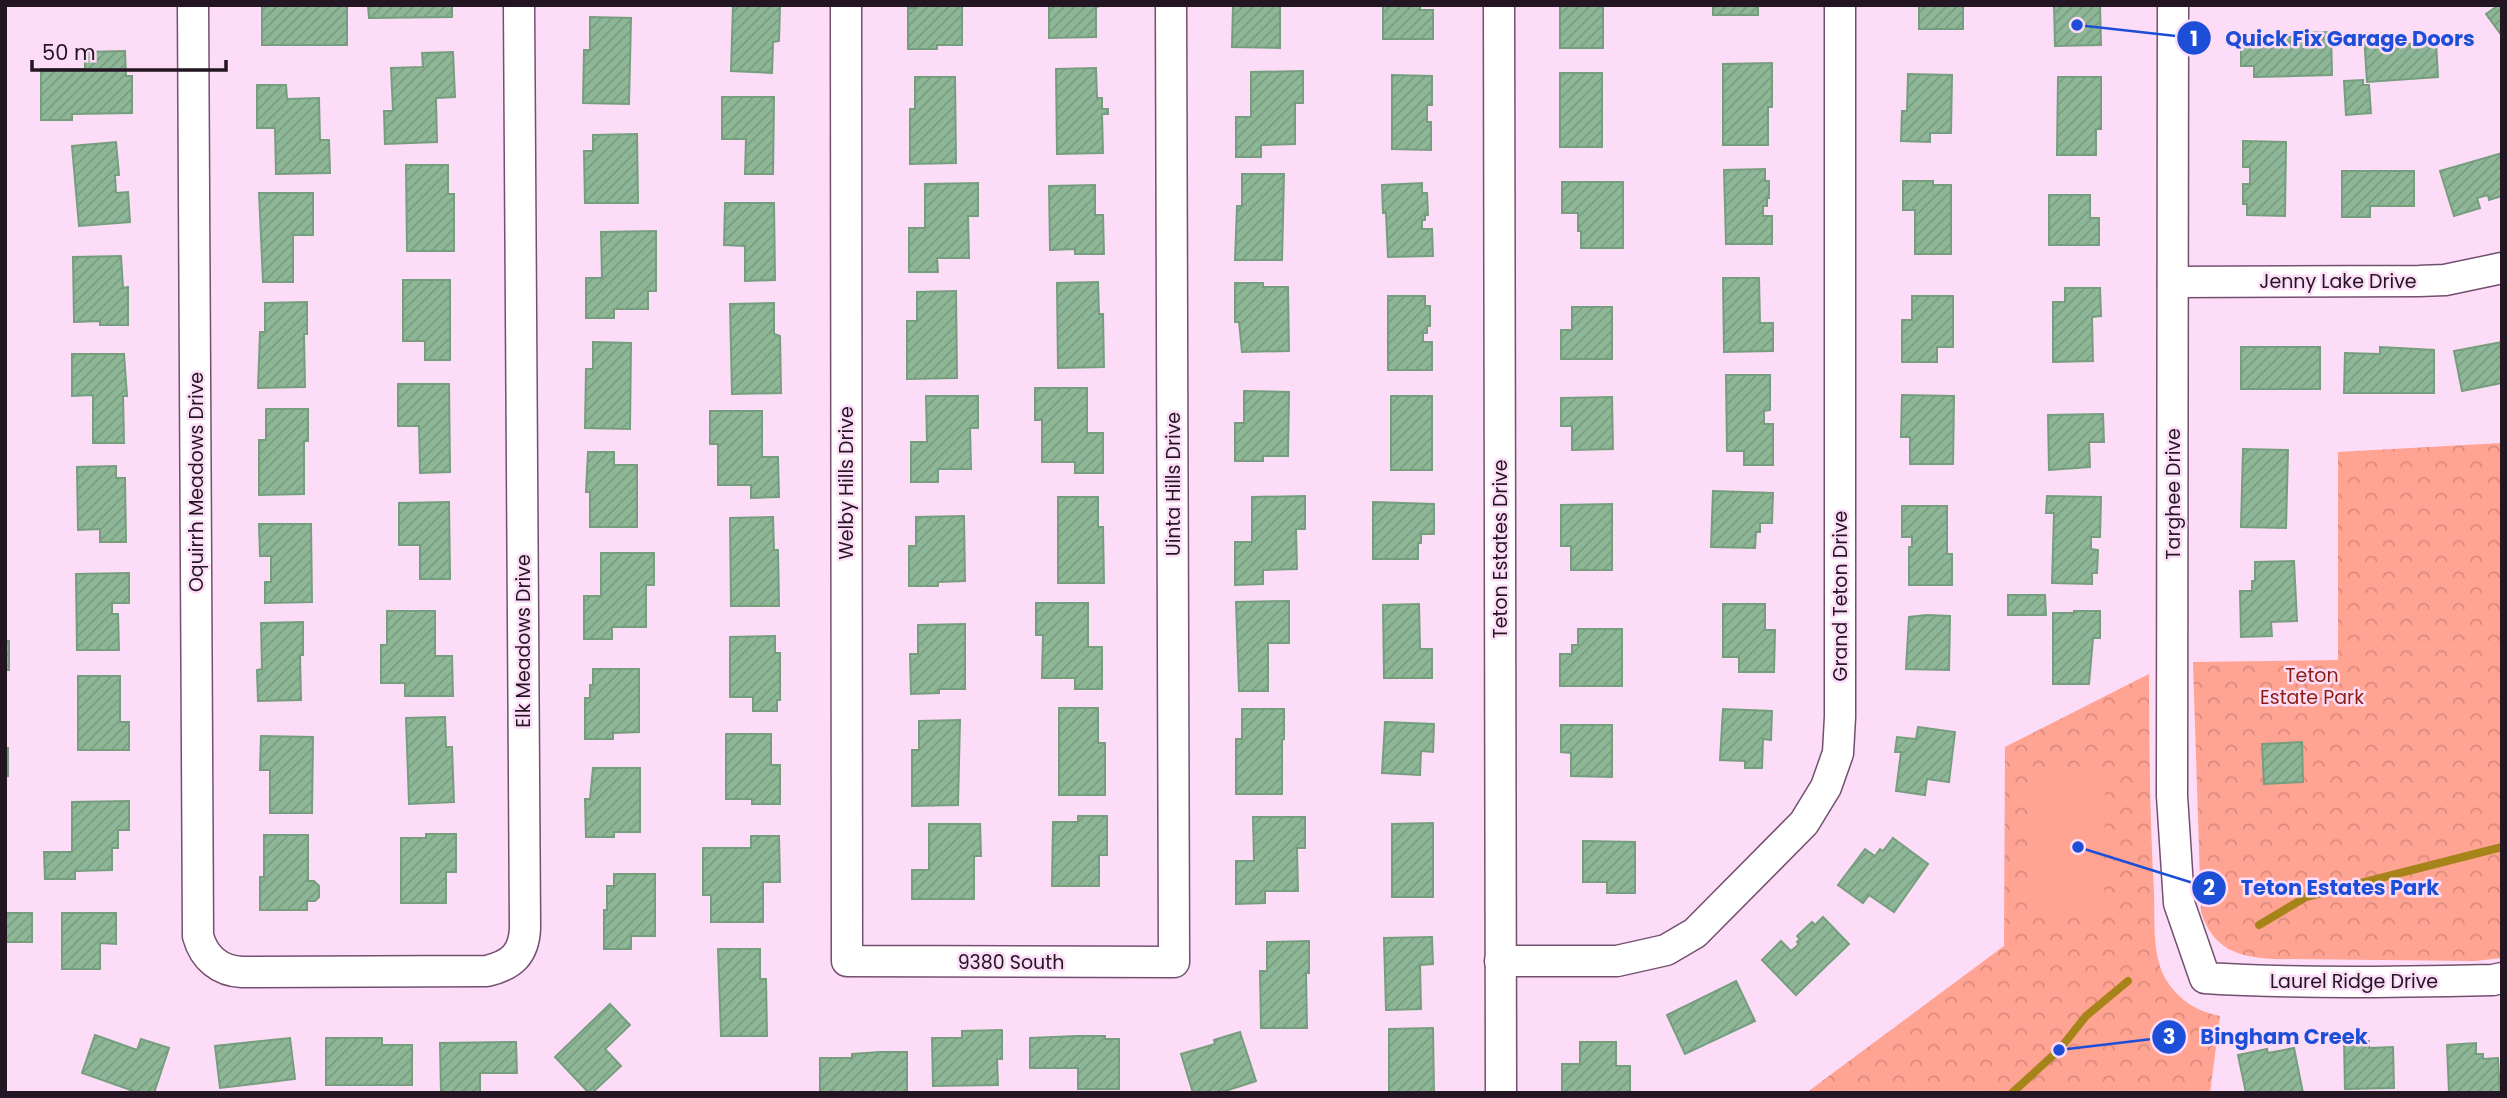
<svg xmlns="http://www.w3.org/2000/svg" width="2507" height="1098" font-family="Poppins,sans-serif">
<defs>
<pattern id="park-crowns" width="20" height="18" patternUnits="userSpaceOnUse" patternTransform="scale(1.75)"><rect width="20" height="18" fill="#ffa392"/><path d="M2 6a3 3 0 1 1 6 0M12 15a3 3 0 1 1 6 0" fill="none" stroke="#da8b7e"/></pattern>
<pattern id="building-hatch" width="6" height="6" patternUnits="userSpaceOnUse" patternTransform="scale(1.75)"><rect width="6" height="6" fill="#8eb797"/><path d="M-1 1l2-2M0 6l6-6M5 7l2-2" fill="none" stroke="#7a9c82"/></pattern>
</defs>
<rect width="100%" height="100%" fill="#fddcf8"/>
<g fill="url(#park-crowns)">
<path d="M2502,443V958L2475,961L2274,959C2237,957 2213,949 2201,912L2193,662L2338,660V452Z"/>
<path d="M2149,674C2149,747 2150,820 2154,893C2155,920 2152,954 2165,978C2178,1000 2196,1011 2220,1016L2210,1093H1806L2004,946L2005,747Z"/>
</g>
<path fill="#ffa392" d="M2029,770H2105L2104,916L2030,914Z"/>
<g fill="none" stroke-linecap="round" stroke-linejoin="round">
<g stroke="#a7841a" stroke-width="8">
<path d="M2259,925L2306,897L2502,847"/>
<path d="M2012,1093L2059,1050L2086,1016L2128,981"/>
</g>
</g>
<g fill="url(#building-hatch)" stroke="#769e7e" stroke-width="2">
<path d="M347,5V45H262V6Z"/>
<path d="M368,5H452V17L369,18Z"/>
<path d="M733,5H780L779,41L773,42L772,73L731,71Z"/>
<path d="M916,5H962V45H937V49H908V8H916Z"/>
<path d="M1049,5H1103L1096,7V37L1049,38Z"/>
<path d="M1233,5H1280V48L1232,47Z"/>
<path d="M1383,5H1420V10H1433V39H1383Z"/>
<rect x="1560" y="5" width="43" height="43"/>
<rect x="1713" y="5" width="45" height="10"/>
<rect x="1919" y="5" width="44" height="24"/>
<path d="M2054,5H2100L2101,45L2055,46Z"/>
<path d="M2499,5H2502V36L2486,14Z"/>
<path d="M590,17L631,18L629,104L583,103L584,50H590Z"/>
<path d="M2331,32L2332,75L2254,77V66H2241V36L2284,35V37H2293L2292,33Z"/>
<path d="M2391,33L2392,45L2436,42L2438,77L2367,82L2364,35Z"/>
<path d="M125,51L126,76H132V113L72,114V120H41V69H85V52Z"/>
<path d="M453,52L455,97L436,98L437,142L385,144L384,111H393L391,68L423,67L422,53Z"/>
<path d="M1772,63V107H1768V145H1723V64Z"/>
<path d="M1096,68L1097,98H1102V109H1108V114H1102L1103,153L1057,154L1056,69Z"/>
<path d="M1303,71V103H1295V144L1261,145V157H1236V117H1251V72Z"/>
<rect x="1560" y="73" width="42" height="74"/>
<path d="M1908,74L1952,75L1951,133H1930V142L1901,141L1902,111H1907Z"/>
<path d="M1392,75L1432,76V105H1427V122H1431V150L1392,149Z"/>
<path d="M915,77H955L956,163L910,164V109H915Z"/>
<path d="M2058,77H2101V129H2096V155H2057Z"/>
<path d="M2363,80V85H2369L2371,113L2346,115L2344,81Z"/>
<path d="M257,85H286L287,99L319,98L320,140H329L330,173L276,174L275,128H257Z"/>
<path d="M722,97H774L773,174H745L746,139H722Z"/>
<path d="M637,134L638,203H585L584,151H593V135Z"/>
<path d="M2243,141L2286,142L2285,216L2247,215V204H2243V184H2250V167H2243Z"/>
<path d="M116,142L119,175H115L116,193L128,192L130,222L79,226L72,146Z"/>
<path d="M2502,153V196L2489,200L2488,195L2477,198L2480,208L2454,216L2440,171Z"/>
<path d="M406,165H448V194H454V251H407Z"/>
<path d="M1765,169V181H1769V198H1767V206H1763V216H1772V244H1726L1724,170Z"/>
<path d="M2342,171H2414V206H2370V217H2342Z"/>
<path d="M1242,174H1284L1282,260H1235L1237,206H1242Z"/>
<path d="M1903,181H1933V185H1951V254H1915V210H1903Z"/>
<path d="M1562,182H1623V248H1581V231H1578V213H1562Z"/>
<path d="M978,183V216H968L969,258H937L938,272H909V228H925V184Z"/>
<path d="M1422,183V193H1427L1428,215H1425V220H1422V229H1432L1433,256L1388,257L1386,213H1383L1382,185Z"/>
<path d="M1095,185V215H1103L1104,254H1075V249L1050,250L1049,186Z"/>
<path d="M259,193H313V235H293V282H263Z"/>
<path d="M2049,195H2090V218H2099V245H2049Z"/>
<path d="M725,203H774L775,280L745,281V246L724,245Z"/>
<path d="M656,231V291H648V309H614V318H586V278H602L601,232Z"/>
<path d="M121,256L123,288L128,287V325H100V321L74,322L73,257Z"/>
<path d="M1723,278H1759L1760,323H1773V351L1724,352Z"/>
<path d="M403,280H450V360H425V341H403Z"/>
<path d="M1098,282L1099,314H1103L1104,367L1058,368L1057,283Z"/>
<path d="M1235,283H1263V287H1288L1289,351L1242,352L1239,322H1235Z"/>
<path d="M2065,288H2100L2101,316L2092,317L2093,361L2053,362V302H2065Z"/>
<path d="M956,291L957,378L907,379V321H917V292Z"/>
<path d="M1388,296H1425V306H1430V326H1427V333H1423V342H1432V370H1388Z"/>
<path d="M1912,296H1953V347H1937V362H1902V320H1912Z"/>
<path d="M307,302V334H304L305,387L258,388L260,332H265V303Z"/>
<path d="M774,303V334L780,336L781,393L732,394L730,304Z"/>
<path d="M1572,307H1612V359H1561V330H1572Z"/>
<path d="M593,342L631,343L630,429L585,428L586,369H593Z"/>
<path d="M2502,342V383L2462,391L2454,351Z"/>
<rect x="2241" y="347" width="79" height="42"/>
<path d="M2380,347L2434,350V393H2344L2345,353L2380,354Z"/>
<path d="M72,354H124L127,396H123L124,443H93V395L72,396Z"/>
<path d="M1726,375H1770V410L1764,411V424H1773V465H1744V451H1727Z"/>
<path d="M398,384H449L450,472L420,473L419,426H398Z"/>
<path d="M1035,388H1087V433H1103V473H1075V462H1042V420H1035Z"/>
<path d="M1244,391L1289,392L1288,456H1263V461H1235V423H1244Z"/>
<path d="M1902,395L1954,396L1953,464H1910V437H1901Z"/>
<path d="M926,396H978V428H970L971,469H938V482H911V442H927Z"/>
<rect x="1391" y="396" width="41" height="74"/>
<path d="M1612,397L1613,449L1572,450V426H1561V398Z"/>
<path d="M266,409H308V441H304V494L259,495V440H266Z"/>
<path d="M710,411H762V457H778L779,497L751,498V485H718V444H710Z"/>
<path d="M2103,414L2104,442H2089L2090,467L2049,470L2048,415Z"/>
<path d="M2243,449L2288,450L2286,528L2241,527Z"/>
<path d="M588,452H614V465H637V527H590V492H586Z"/>
<path d="M116,466V478H125L126,542H100V529L78,530L77,467Z"/>
<path d="M1713,491L1773,493L1772,523H1760V532H1756L1755,548L1711,547Z"/>
<path d="M1305,496V529H1296L1297,569L1263,570V584L1235,585V542H1252V497Z"/>
<path d="M2047,496L2101,497L2100,537H2091V549L2098,550L2097,573H2092V584L2052,583L2054,513H2046Z"/>
<path d="M1058,497H1098V527H1103L1104,583H1058Z"/>
<path d="M449,502L450,579H420V545H399V503Z"/>
<path d="M1373,502L1434,504V534H1421V543H1418V559H1373Z"/>
<path d="M1612,504V570H1571V546H1561V505Z"/>
<path d="M1902,506H1947V554H1952V585H1909V547H1912V537H1902Z"/>
<path d="M964,516L965,581L938,582V586H909V546H916V517Z"/>
<path d="M773,517L774,550H778L779,606H731L730,518Z"/>
<path d="M259,524H311L312,602L265,603V582H271V556H260Z"/>
<path d="M601,553H654V585H646V627H612V639H584V596H601Z"/>
<path d="M2294,561L2297,621L2271,622L2272,636L2241,637L2240,591H2252V581H2255V562Z"/>
<path d="M129,573V603H112V614H118L119,650H77L76,574Z"/>
<path d="M2008,595H2045L2046,615H2008Z"/>
<path d="M1289,601V643H1268V691H1239L1236,602Z"/>
<path d="M1036,603H1088V647H1102V689H1075V678H1042L1043,635H1036Z"/>
<path d="M1419,604L1420,649H1432V678H1384L1383,605Z"/>
<path d="M1723,604H1765V630H1775L1774,672H1739V657H1723Z"/>
<path d="M387,611H435V656H452L453,696H405V683H381V645H387Z"/>
<path d="M2074,611H2100V638H2093L2089,684H2053V613H2074Z"/>
<path d="M1927,615L1950,616L1949,670L1906,669L1909,617Z"/>
<path d="M303,622V655H300L301,700L258,701L257,670L262,669L261,623Z"/>
<path d="M965,624V689H939V693L911,694L910,654H918V625Z"/>
<path d="M1578,629H1622V686H1560V654H1572V645H1578Z"/>
<path d="M775,636V653H780V700H777V711H753V697H730V637Z"/>
<rect x="5" y="641" width="4" height="29"/>
<path d="M593,669H639V732L613,733V739H585V698H590V685H593Z"/>
<path d="M78,676H120V722H129V750H78Z"/>
<path d="M1059,708H1098V743H1105V795H1059Z"/>
<path d="M1242,709H1284V739L1282,740V794H1236V739H1242Z"/>
<path d="M1723,709L1772,711L1771,740L1763,739L1762,768H1745V761L1720,760Z"/>
<path d="M445,717L446,747H452L454,802L409,804L406,718Z"/>
<path d="M960,720L958,805L912,806V750H919V721Z"/>
<path d="M1385,722L1434,724L1433,752L1421,751L1420,775L1382,773Z"/>
<path d="M1561,725H1612V777L1571,776V753L1561,752Z"/>
<path d="M1918,727L1955,732L1949,782L1927,779L1925,795L1896,791L1901,752H1895L1897,737L1916,739Z"/>
<path d="M726,734H771V765H780V804H752V799H726Z"/>
<path d="M261,736L313,737L312,813H270V770H260Z"/>
<path d="M2302,742L2303,782L2264,784L2262,744Z"/>
<rect x="5" y="748" width="3" height="28"/>
<path d="M593,768H640V832H614V837H586L585,799H590Z"/>
<path d="M129,801V830H118V848H112V870L75,871V879H45L44,852H72V802Z"/>
<path d="M1078,816H1107V855H1099V886H1052L1053,822H1078Z"/>
<path d="M1253,817H1305V848H1297L1298,891H1265V903L1236,904V861H1254Z"/>
<path d="M1433,823V897H1392V824Z"/>
<path d="M929,824H980L981,856H974V899H912V870H929Z"/>
<path d="M426,834H456V872H446V903H401V838H426Z"/>
<path d="M264,835H308V881H314L319,886V897L315,901H307V910H260V877H264Z"/>
<path d="M751,836H779L780,882H763V922H711V895H703V848H751Z"/>
<path d="M1893,838L1928,864L1894,912L1869,895L1863,903L1838,885L1865,849L1875,856L1880,849L1883,851Z"/>
<path d="M1583,841L1635,842V893H1607V882H1583Z"/>
<path d="M614,874H655V936H631V949H604V910H607V886H614Z"/>
<rect x="5" y="913" width="27" height="29"/>
<path d="M62,913H116V944L100,943V969H62Z"/>
<path d="M1823,917L1849,944L1796,995L1762,960L1781,941L1791,951L1799,944L1797,942L1800,939L1797,936L1812,922L1815,925Z"/>
<path d="M1432,937L1433,964L1420,965L1421,1009L1386,1010L1384,938Z"/>
<path d="M1309,941V973H1306L1307,1028H1261L1260,971H1267V942Z"/>
<path d="M718,949H760V979H766L767,1036H721Z"/>
<path d="M1736,981L1755,1021L1685,1054L1667,1015Z"/>
<path d="M610,1004L630,1025L605,1049L621,1066L592,1093H589L555,1057Z"/>
<path d="M1433,1028L1434,1093H1389V1029Z"/>
<path d="M1002,1030V1059H997L998,1085L933,1086L932,1038H962V1031Z"/>
<path d="M1240,1032L1256,1081L1219,1093H1193L1181,1054L1215,1044L1214,1040Z"/>
<path d="M95,1035L137,1050L141,1039L169,1048L154,1093H139L82,1073Z"/>
<path d="M1077,1036H1105V1039H1119V1089H1078V1068H1030V1038Z"/>
<path d="M290,1038L295,1079L220,1088L215,1046Z"/>
<path d="M326,1038H382V1045H412V1085H326Z"/>
<path d="M2344,1041H2369V1048L2393,1047L2394,1088L2345,1089Z"/>
<path d="M516,1042L517,1073H480V1093H441L440,1043Z"/>
<path d="M1580,1042H1616V1066H1630V1093H1562V1064H1580Z"/>
<path d="M2476,1043V1054H2483V1059L2498,1058L2500,1093H2449L2447,1045Z"/>
<path d="M2294,1048L2303,1093H2246L2238,1055L2267,1049L2268,1053Z"/>
<path d="M880,1052H907V1093H820V1058H852V1054Z"/>
</g>
<g fill="none" stroke-linecap="round" stroke-linejoin="round">
<g stroke="#73506e" stroke-width="33">
<g id="minor">
<path d="M193,5L198,936C204,958 220,971 242,972L487,971C512,965 524,954 525,928L519,5"/>
<path d="M846,5L847,961L1174,962L1171,5"/>
<path d="M1499,5L1501,1093"/>
<path d="M2173,5L2172,796L2179,903L2205,978C2301,984 2397,982 2493,980L2502,978"/>
<path d="M2173,282L2419,281L2445,280L2502,268"/>
<path d="M1500,961H1617L1666,950L1695,933L1804,823L1826,787L1838,753L1840,717V5"/>
</g>
</g>
<use href="#minor" stroke="#fff" stroke-width="30"/>
</g>
<g text-anchor="middle" dominant-baseline="central" stroke-width="5" stroke-linejoin="round" paint-order="stroke">
<g font-size="19" fill="#231522" stroke="#fddcf8">
<text x="2338" y="281">Jenny Lake Drive</text>
<text transform="translate(196 482) rotate(-90)">Oquirrh Meadows Drive</text>
<text transform="translate(846 483) rotate(-90)">Welby Hills Drive</text>
<text transform="translate(1173 484) rotate(-90)">Uinta Hills Drive</text>
<text transform="translate(2173 494) rotate(-90)">Targhee Drive</text>
<text transform="translate(1500 549) rotate(-90)">Teton Estates Drive</text>
<text transform="translate(1840 596) rotate(-90)">Grand Teton Drive</text>
<text transform="translate(523 641) rotate(-90)">Elk Meadows Drive</text>
<text x="1011" y="962">9380 South</text>
<text x="2354" y="981">Laurel Ridge Drive</text>
</g>
<g font-size="19" fill="#8d1d0f" stroke="#fddcf8">
<text x="2312" y="675">Teton<tspan x="2312" dy="22">Estate Park</tspan></text>
</g>
</g>
<path fill="none" stroke="#1d4ed8" stroke-width="2.5" d="M2077 25L2194 38M2078 847L2209 888M2059 1050L2169 1037"/>
<g fill="#1d4ed8" stroke="#fddcf8" stroke-width="2.5">
<circle cx="2077" cy="25" r="7"/>
<circle cx="2078" cy="847" r="7"/>
<circle cx="2059" cy="1050" r="7"/>
<circle cx="2194" cy="38" r="18"/>
<circle cx="2209" cy="888" r="18"/>
<circle cx="2169" cy="1037" r="18"/>
</g>
<g font-size="21" text-anchor="middle" font-weight="bold" fill="#fff">
<text x="2194" y="46">1</text>
<text x="2209" y="895">2</text>
<text x="2169" y="1044">3</text>
</g>
<g font-size="21" text-anchor="middle" font-weight="bold" fill="#1d4ed8" stroke="#fddcf8" stroke-width="5" stroke-linejoin="round" paint-order="stroke">
<text x="2350" y="46">Quick Fix Garage Doors</text>
<text x="2340" y="895">Teton Estates Park</text>
<text x="2284" y="1044">Bingham Creek</text>
</g>
<rect width="2507" height="1098" fill="none" stroke="#231522" stroke-width="14"/>
<path d="M32 60v10h194v-10" fill="none" stroke="#231522" stroke-width="3.5"/>
<text x="42" y="60" font-size="21" fill="#231522" stroke="#fddcf8" stroke-width="5" paint-order="stroke">50 m</text>
</svg>
